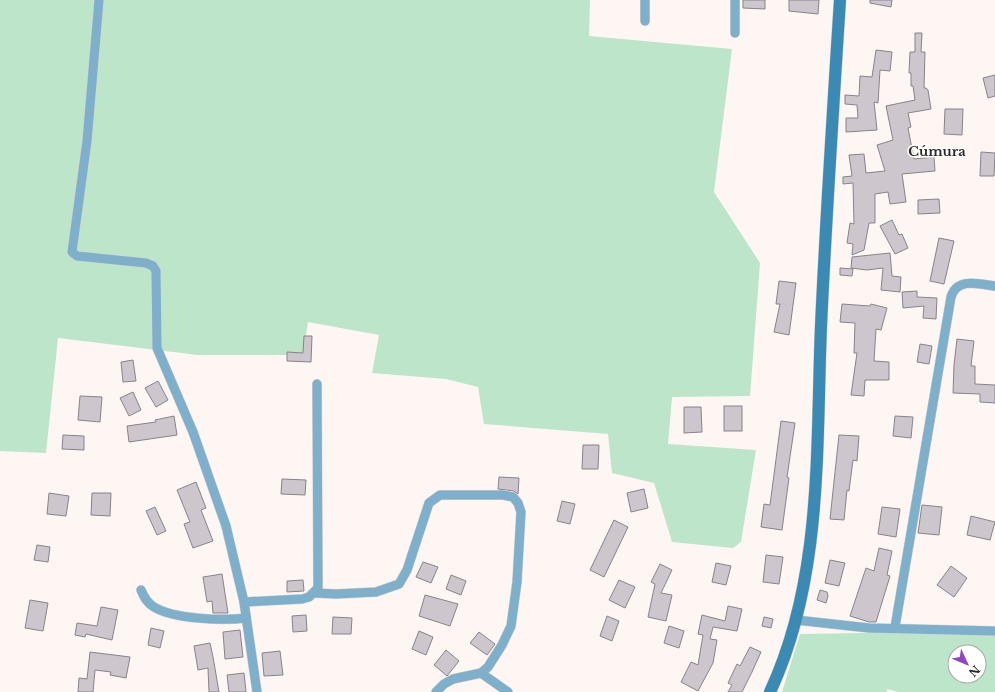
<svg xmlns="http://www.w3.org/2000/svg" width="995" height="692" font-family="'Libre Baskerville',serif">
<rect width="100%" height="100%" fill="#fef6f3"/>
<g fill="#bde5c9" fill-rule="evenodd">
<path d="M0,0H590L589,36L732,49L714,192L760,263L750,396L672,397L668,444L756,450L741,542L733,548L672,542L654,483L612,473L608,434L484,424L478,387L446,379L372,373L379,335L308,322L303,355H198L58,338L46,453L0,451Z"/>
<path d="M995,631V692H898L887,689V692H782L800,634ZM955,652H979V676H955Z"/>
</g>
<g fill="#cdc6cd" stroke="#898289">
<path d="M743,0H765V9L743,8Z"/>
<path d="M789,0H819L818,14L789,11Z"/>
<path d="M870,0H892L891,7L870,3Z"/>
<path d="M915,33H922L921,52H925L924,88H926L928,90L931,109L908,113L911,127L908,128L914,159L934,157L935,171L902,174L906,202L890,204L888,192L875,194V223H869L864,250L852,255L853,244L847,243L850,223L854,224L853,183L843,184V177L852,176L849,155L864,154L866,173L885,171L877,145L893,140L886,106L915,100L913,86H911V73H909L910,52H915Z"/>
<path d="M876,50L892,52L890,71L880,70L878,103L874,102L877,130L846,132V118H858L857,105L845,104V95L859,96L860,76L872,77Z"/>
<path d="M995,75V96L988,98L983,78Z"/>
<path d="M945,109H963L962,135L944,134Z"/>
<path d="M981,152L995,153L994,176H980Z"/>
<path d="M939,199L940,213L918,214V200Z"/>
<path d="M892,220L899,235L902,234L908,248L895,254L880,226Z"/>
<path d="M939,238L954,241L944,284L930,281Z"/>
<path d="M890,253L892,276L901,277L900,292L881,290L883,268L867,270L851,268L852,257Z"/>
<path d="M840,268L853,269L852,276L840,275Z"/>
<path d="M779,281L796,283L789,335L774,332L780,304H776Z"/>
<path d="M917,291V297L937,298L936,319L923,318L924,306L903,308L902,292Z"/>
<path d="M842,304L870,306L871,304L887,308L881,330L876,329L874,361L889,362V380H865L864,396L851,395L857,353H854L855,323L840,322Z"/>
<path d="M304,336H312L311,362L287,361V352L303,353Z"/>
<path d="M957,339L974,341L971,366H975V384L995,385V403L980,402V394L953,393L954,365Z"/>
<path d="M920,344L932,346L929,364L917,362Z"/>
<path d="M133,360L136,381L123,382L121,362Z"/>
<path d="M158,381L168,400L156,407L145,388Z"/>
<path d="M133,392L141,410L129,416L120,398Z"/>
<path d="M80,396L102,397L100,422L78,420Z"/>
<rect x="724" y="406" width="18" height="25"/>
<path d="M684,407H701L702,432L684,433Z"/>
<path d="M174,416L177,435L129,442L127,426L156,422L155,420Z"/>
<path d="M895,416L913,417L911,438L893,436Z"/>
<path d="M781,421L795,423L787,477L789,478L782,530L761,527L764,504L770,505Z"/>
<path d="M63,435L84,436V450L62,449Z"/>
<path d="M839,435L859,436L857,461L853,460L849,491L847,490L844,520L830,519Z"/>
<path d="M583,445H599L598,469H582Z"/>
<path d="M499,477L519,478L518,494L514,491L498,489Z"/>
<path d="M282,479L306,480L305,495L281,494Z"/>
<path d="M196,482L206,508L201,510L213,541L193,548L184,524L190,522L177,490Z"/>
<path d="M644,489L648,508L631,512L627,493Z"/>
<path d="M49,493L69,496L66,516L47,514Z"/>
<path d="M92,493H111L110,516L91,515Z"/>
<path d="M562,501L575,504L570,524L557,521Z"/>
<path d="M922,505L942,507L939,535L918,533Z"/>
<path d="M155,507L166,531L157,535L146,511Z"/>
<path d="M882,507L900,509L896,537L878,534Z"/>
<path d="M971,516L995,522L990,540L967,535Z"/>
<path d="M614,520L628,527L604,577L590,570Z"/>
<path d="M37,545L50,547L48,562L34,560Z"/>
<path d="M879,548L892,551L887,575L890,576L876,622H869L850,616L866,568L874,571Z"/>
<path d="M766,555L783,557L779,584L763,582Z"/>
<path d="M830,560L845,563L839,586L825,583Z"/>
<path d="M423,562L438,567L431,583L416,577Z"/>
<path d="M716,563L731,566L726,585L712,582Z"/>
<path d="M660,564L672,570L661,593L672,595L666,621L648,617L655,584L651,582Z"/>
<path d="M951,566L967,578L954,597L937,585Z"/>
<path d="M222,574L228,613H213L212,601L207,602L203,577Z"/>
<path d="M451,575L466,581L461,595L446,589Z"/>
<path d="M303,580L304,591L287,592V581Z"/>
<path d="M619,580L635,587L625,608L609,600Z"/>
<path d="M820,590L827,592L828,596L826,603L817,600Z"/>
<path d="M425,595L458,604L450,626L419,616Z"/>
<path d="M30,600L48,603L43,631L25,628Z"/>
<path d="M728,606L742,609L737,631L713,627L710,639L717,640L713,663L698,691L681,682L691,662L698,665L703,635L698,634L702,615L725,621Z"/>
<path d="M101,607L118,610L112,640L86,634L85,637L75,635L77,623L97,626Z"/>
<path d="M306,615L307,631L293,632L292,616Z"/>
<path d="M607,616L619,621L612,641L600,636Z"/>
<path d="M333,617L352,618L351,634H332Z"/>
<path d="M764,617L773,619L771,628L762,626Z"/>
<path d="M669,626L684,631L679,648L664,643Z"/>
<path d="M151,628L164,631L160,648L148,645Z"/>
<path d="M240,630L243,657L225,659L223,632Z"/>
<path d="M419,631L433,637L426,655L412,649Z"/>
<path d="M479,632L495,644L487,655L470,643Z"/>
<path d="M210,643L213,657L219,692H209L208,668L198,670L194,646Z"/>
<path d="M750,647L761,652L752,672L742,692H728L732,685L728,683L737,664L740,666Z"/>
<path d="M446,650L459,661L447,676L434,665Z"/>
<path d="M280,651L283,675L264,676L262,653Z"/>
<path d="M90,652L130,657L126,678L110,675L111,672L95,670L93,692H78L79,678L87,679Z"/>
<path d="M244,673L246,692H229L227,675Z"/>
</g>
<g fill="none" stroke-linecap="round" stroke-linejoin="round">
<g stroke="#d8d1ce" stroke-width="10">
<g id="street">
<path d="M99,0L87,141L72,252L77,256L146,263L153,266L156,271L157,348L193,432L226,526L244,602L257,692"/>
<path d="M645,21V0"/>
<path d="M735,33V0"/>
<path d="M141,590C144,597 147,603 154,607C173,619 223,621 246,618"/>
<path d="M315,593L336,594L376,592L399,584L407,570L429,503L440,495H503L513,497L518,503L521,512L517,582L511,626L502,645L488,667L481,673L453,679L444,684L436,692"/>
<path d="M244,602L302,599L309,597L318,588L317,384"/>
<path d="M796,620L869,628L995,631"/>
<path d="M895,627L951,297C957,277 979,284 995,286"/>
<path d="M481,673L508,692"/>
</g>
</g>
<g stroke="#d8d1ce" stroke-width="13">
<path id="secondary" d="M770,692C823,579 816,448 821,326C826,217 833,109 840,0"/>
</g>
<use href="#street" stroke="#7eafcb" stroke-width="9"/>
<use href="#secondary" stroke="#3a8ab4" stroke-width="12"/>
</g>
<g text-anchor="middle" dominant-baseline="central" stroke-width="3" stroke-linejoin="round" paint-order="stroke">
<g font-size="13" font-weight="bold" fill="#2b2826" stroke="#fff">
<text x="937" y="151">Cúmura</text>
</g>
</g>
<g transform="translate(967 664) rotate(134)"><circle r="19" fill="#ffffff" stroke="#aaa9a8"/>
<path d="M0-3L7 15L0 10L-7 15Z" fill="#8f48bb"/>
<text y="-6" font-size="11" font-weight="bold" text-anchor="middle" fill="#2b2826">N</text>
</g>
</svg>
